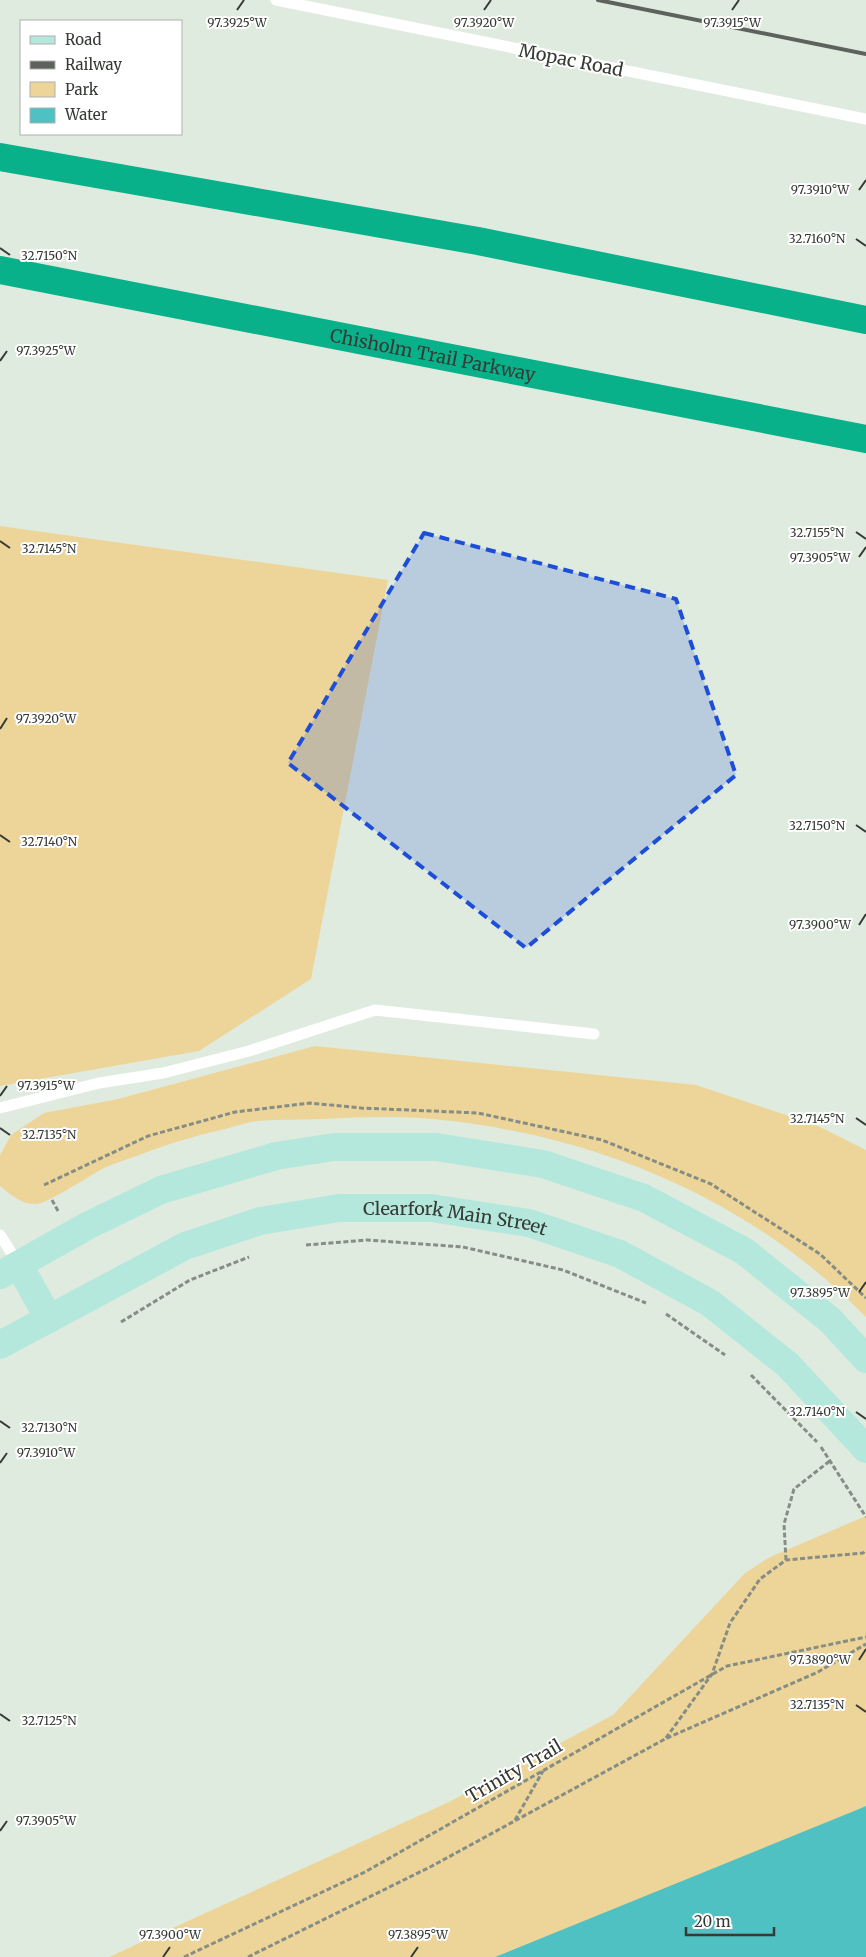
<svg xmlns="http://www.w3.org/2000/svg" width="866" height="1957" font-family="Merriweather,serif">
<rect width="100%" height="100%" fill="#e0ebdf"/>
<g fill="#edd599">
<path d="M0,526L388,580L311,979L199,1051L0,1086Z"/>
<path d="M315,1046L696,1085L816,1125L866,1150V1317C751,1199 595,1134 432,1119C396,1116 360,1117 324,1119C302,1120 279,1119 258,1121C245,1123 233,1127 221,1130C193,1136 166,1145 139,1155C128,1159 115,1163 104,1168C91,1175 48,1203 37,1204C22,1205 11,1195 0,1186V1155L11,1135L44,1113L118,1099Z"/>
<path d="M866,1516V1957H109L451,1801L613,1715L745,1573L770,1557Z"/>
</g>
<path fill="#4fc1c3" d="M866,1806V1957H495L859,1809Z"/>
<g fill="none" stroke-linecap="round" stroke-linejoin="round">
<g stroke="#858d84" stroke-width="3" stroke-dasharray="5 2.5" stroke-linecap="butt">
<path d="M44,1185L148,1136L235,1112L310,1103L361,1108L478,1113L602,1140L711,1184L820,1254L866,1298"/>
<path d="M52,1200L58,1211"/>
<path d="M306,1245L367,1240L463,1247L563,1270L646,1303"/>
<path d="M666,1314L725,1355"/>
<path d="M121,1322L190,1280L249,1257"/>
<path d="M751,1375L817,1442"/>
<path d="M821,1447L866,1517"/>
<path d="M786,1560L784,1524L794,1489L831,1460"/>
<path d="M666,1738L712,1674L730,1623L760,1579L786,1560L863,1553L866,1550"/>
<path d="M515,1820L543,1771"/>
<path d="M184,1957L365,1872L727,1666L866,1637"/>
<path d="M248,1957L432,1866L665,1739L818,1672L866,1644"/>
</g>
<g stroke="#fff" stroke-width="11">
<path d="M276,0L866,119"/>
<path d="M0,1108L99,1083L163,1073L249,1051L375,1010L594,1034"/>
<path d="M0,1235L19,1265"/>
</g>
<g stroke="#b5e8dc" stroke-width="28">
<path d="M19,1265L49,1319"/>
<path d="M0,1275L87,1226L161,1190L276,1156L334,1147H436L543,1164L644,1198L744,1251L830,1320L866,1359"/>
<path id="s1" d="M0,1345L185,1246L260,1221L339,1208H431L529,1223L620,1254L710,1303L788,1365L866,1449"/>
</g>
<g stroke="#09b18a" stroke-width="28">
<path d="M0,157L478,241L866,320"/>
<path id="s2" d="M0,270L866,439"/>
</g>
<path stroke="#5d625c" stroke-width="4" d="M598,0L866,54"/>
</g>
<path fill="#1d4ed8" fill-opacity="0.2" stroke="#1d4ed8" stroke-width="4" stroke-dasharray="10 6" stroke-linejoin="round" d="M424,533L676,599L736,775L526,948L288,763Z"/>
<path fill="none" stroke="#363a35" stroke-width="2" d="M237,10L244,0M484,10L491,0M732,10L739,0M859,190L866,180M856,239L866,246M0,248L10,255M0,361L7,351M856,532L866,539M0,541L10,548M859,557L866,547M0,729L7,718M856,825L866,832M0,835L10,842M859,925L866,914M0,1096L7,1086M856,1118L866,1125M0,1128L10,1135M859,1292L866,1282M856,1412L866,1419M0,1421L10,1428M0,1463L7,1453M859,1660L866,1649M856,1705L866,1712M0,1714L10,1721M0,1831L7,1821M163,1957L170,1947M411,1957L418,1947"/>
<g text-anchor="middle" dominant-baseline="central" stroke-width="4" stroke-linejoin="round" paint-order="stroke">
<g font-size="18" fill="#363a35" stroke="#fff">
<text transform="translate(571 60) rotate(11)">Mopac Road</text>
<text stroke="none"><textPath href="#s2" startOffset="441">Chisholm Trail Parkway</textPath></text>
<text stroke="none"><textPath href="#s1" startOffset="486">Clearfork Main Street</textPath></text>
<text transform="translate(514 1771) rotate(-30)">Trinity Trail</text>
</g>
</g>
<g font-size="12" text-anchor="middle" fill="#363a35" stroke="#fff" stroke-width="4" stroke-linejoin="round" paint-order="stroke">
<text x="237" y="27">97.3925°W</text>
<text x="484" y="27">97.3920°W</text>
<text x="732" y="27">97.3915°W</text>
<text x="820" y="194">97.3910°W</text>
<text x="817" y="243">32.7160°N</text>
<text x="49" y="260">32.7150°N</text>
<text x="46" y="355">97.3925°W</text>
<text x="817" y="537">32.7155°N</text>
<text x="49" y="553">32.7145°N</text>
<text x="820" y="562">97.3905°W</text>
<text x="46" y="723">97.3920°W</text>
<text x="817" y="830">32.7150°N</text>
<text x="49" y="846">32.7140°N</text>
<text x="820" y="929">97.3900°W</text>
<text x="46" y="1090">97.3915°W</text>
<text x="817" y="1123">32.7145°N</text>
<text x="49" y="1139">32.7135°N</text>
<text x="820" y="1297">97.3895°W</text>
<text x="817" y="1416">32.7140°N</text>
<text x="49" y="1432">32.7130°N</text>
<text x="46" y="1457">97.3910°W</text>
<text x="820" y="1664">97.3890°W</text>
<text x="817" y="1709">32.7135°N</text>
<text x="49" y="1725">32.7125°N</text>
<text x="46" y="1825">97.3905°W</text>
<text x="170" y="1939">97.3900°W</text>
<text x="418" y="1939">97.3895°W</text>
</g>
<rect x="20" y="20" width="162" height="115" fill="#ffffff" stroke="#afb0ae"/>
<rect x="30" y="36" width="25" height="8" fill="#b5e8dc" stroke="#afb0ae"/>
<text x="65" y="45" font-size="15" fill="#363a35">Road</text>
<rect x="30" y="61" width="25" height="8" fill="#5d625c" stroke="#afb0ae"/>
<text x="65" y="70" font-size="15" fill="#363a35">Railway</text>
<rect x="30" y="82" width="25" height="15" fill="#edd599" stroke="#afb0ae"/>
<text x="65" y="95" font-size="15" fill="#363a35">Park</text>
<rect x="30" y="108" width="25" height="15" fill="#4fc1c3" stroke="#afb0ae"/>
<text x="65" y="120" font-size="15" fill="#363a35">Water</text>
<path d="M686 1927v8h88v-8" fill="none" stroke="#363a35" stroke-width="2.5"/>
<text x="694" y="1927" font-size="15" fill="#363a35" stroke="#ffffff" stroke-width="4" paint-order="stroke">20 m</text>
</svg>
